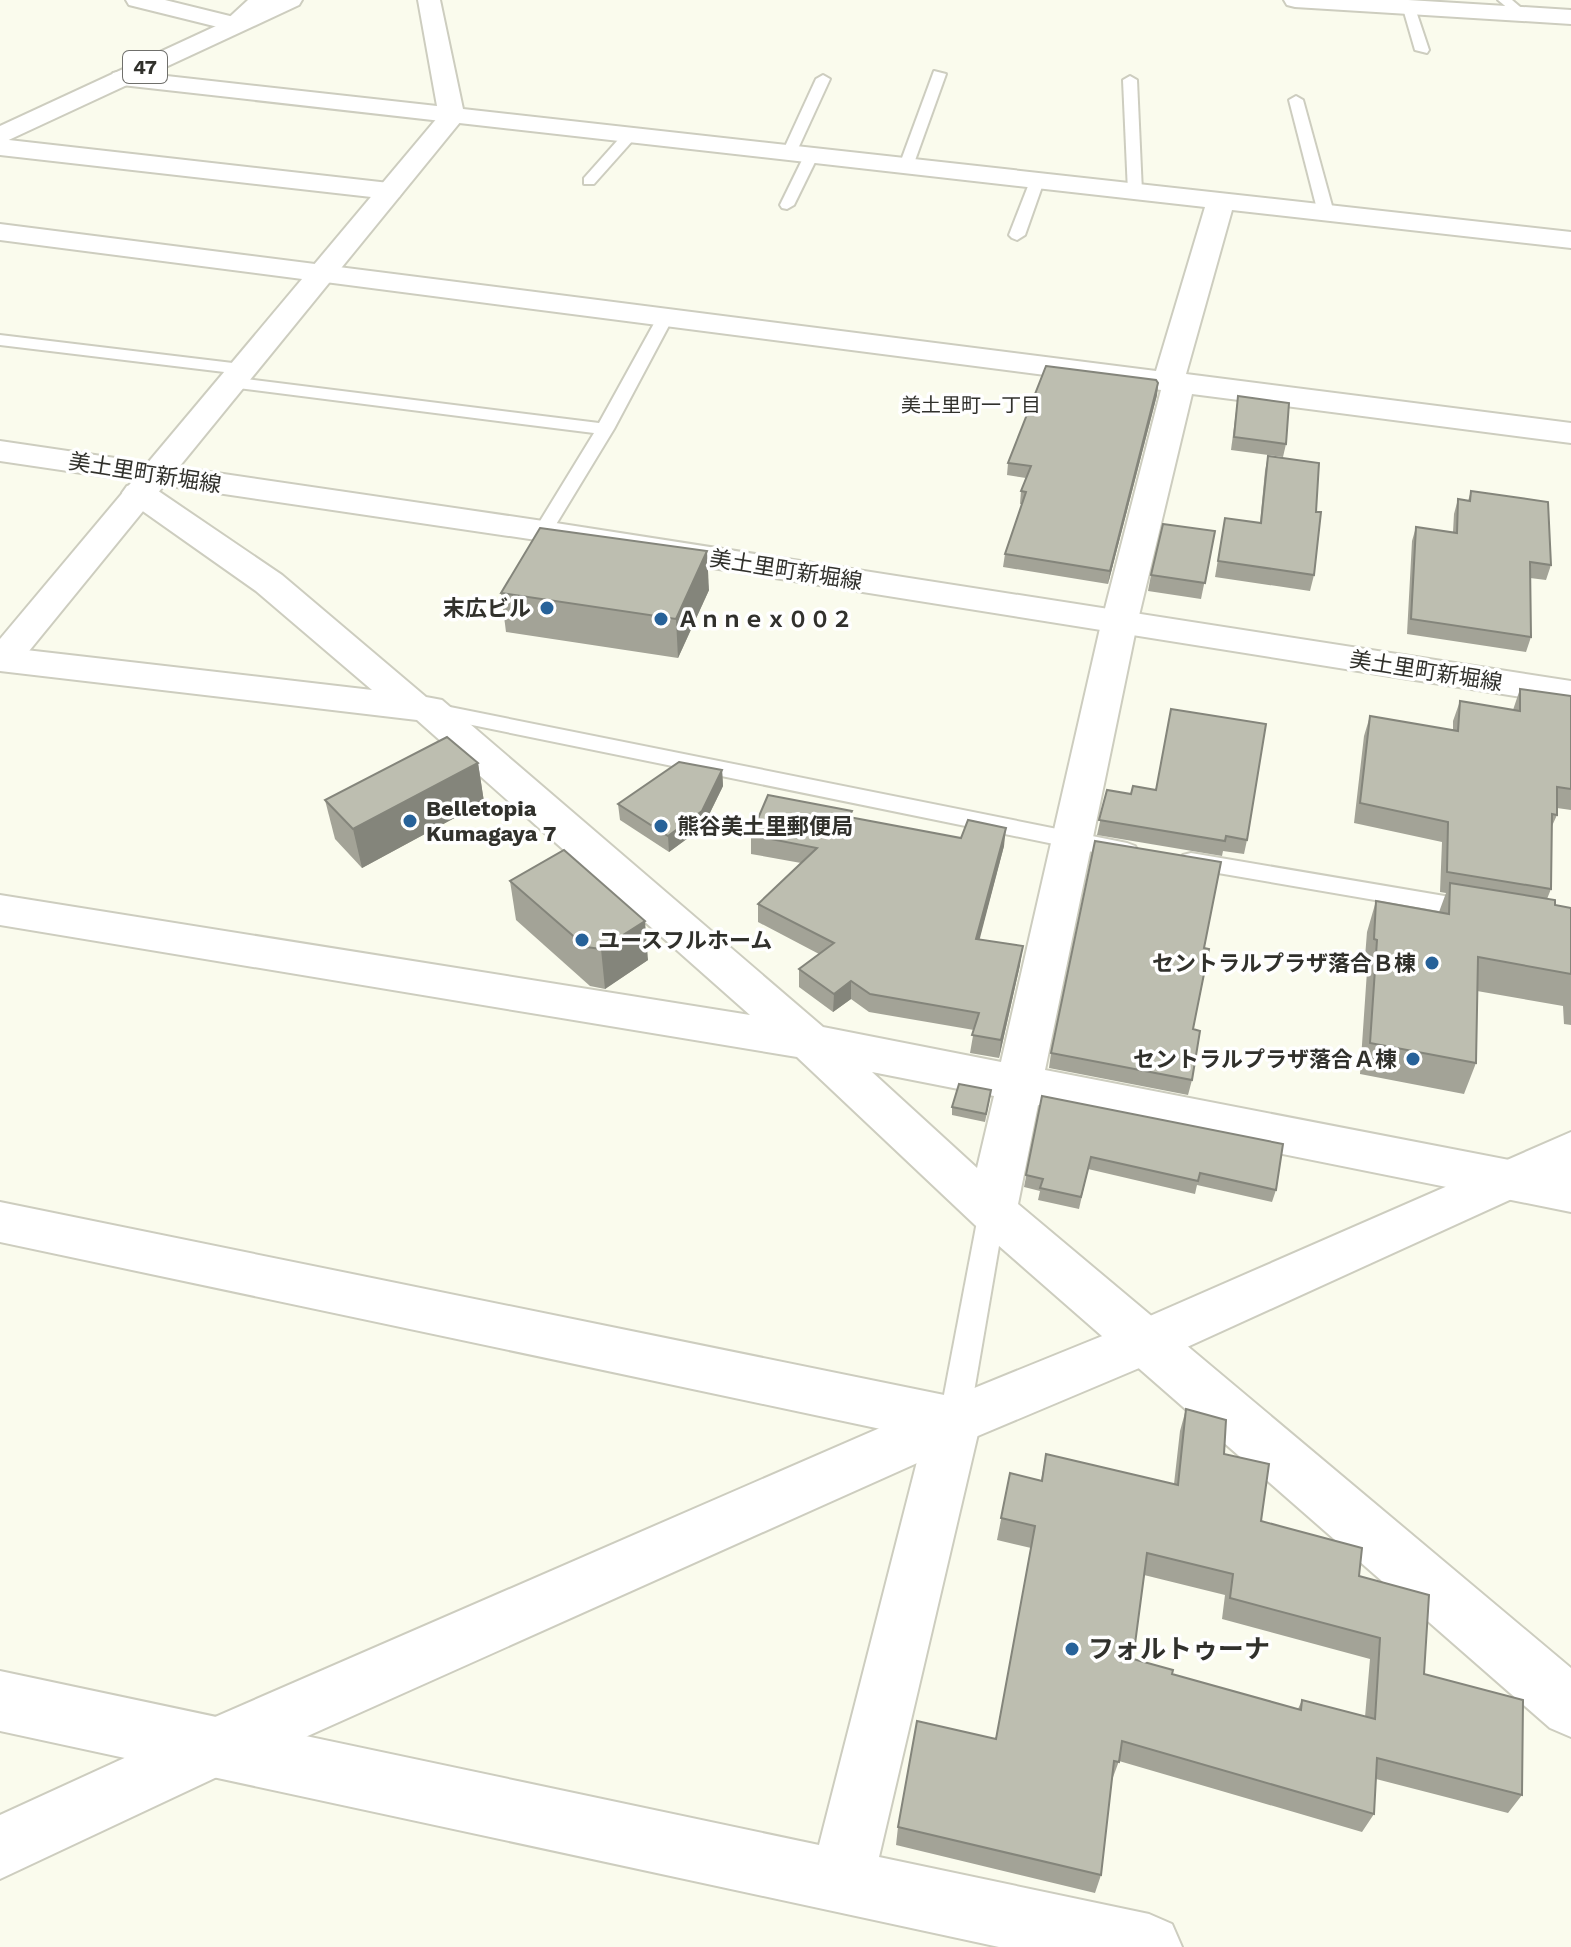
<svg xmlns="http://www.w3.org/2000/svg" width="1571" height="1947" font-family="'Work Sans','Noto Sans JP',sans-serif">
<rect width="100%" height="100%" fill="#fafbed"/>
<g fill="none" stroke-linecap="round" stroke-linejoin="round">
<g stroke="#cdcdbf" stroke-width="4">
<g id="service">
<path d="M1498,0H1512L1526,12L1516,15Z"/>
<path d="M1404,2L1414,5L1429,50L1427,53L1415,50L1402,5Z"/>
<path d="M934,71L946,74L913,166L906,170L901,169L899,166Z"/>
<path d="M823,75L830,79L796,153L789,157L784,156L782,153L816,79Z"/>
<path d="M1130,76L1137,80L1142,192L1135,196L1128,192L1123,80Z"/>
<path d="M1296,96L1303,100L1334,213L1331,216H1321L1318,213L1289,100Z"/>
<path d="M630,131L635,132V138L594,184H584V178L625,132Z"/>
<path d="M811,152L818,156L794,205L787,209L782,208L780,205L804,156Z"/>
<path d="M1037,177L1044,181L1025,235L1017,240L1012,238L1009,235L1030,181Z"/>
<path d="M665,313L673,318L614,429L552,531L543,537L534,531L594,433L230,387L221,382L230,377L599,423L657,318Z"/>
<path d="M0,335L241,364L249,369L241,374L0,345Z"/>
<path d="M430,703L1127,843L1135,846L1138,851L1135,856L1127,859L423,715L420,710L423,705Z"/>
<path d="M1191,853L1474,901L1482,903L1486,909L1482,915L1474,917L1183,867L1180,861L1183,855Z"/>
<path d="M992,1200L1001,1203L1005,1211L969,1421L964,1430L954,1434L944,1430L939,1421L979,1211L983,1203Z"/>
</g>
</g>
<g stroke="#cdcdbf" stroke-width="4">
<g id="minor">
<path d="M248,0H273L242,29H226L222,24Z"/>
<path d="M418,0H440L463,109L1571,232V248L1232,210L1186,374L1571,423V443L1192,394L1137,624L1045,1070L1571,1172V1212L1038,1105L1018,1204L1571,1668V1737L1550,1728L975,1225L797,1057L0,925V895L750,1015L417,720L0,671V647L372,690L256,591L127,500L122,493L127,486L139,483L151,486L282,575L426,697L442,700L823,1027L1001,1062L1101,624L1161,390L0,240V224L1156,371L1205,207L122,85L113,83L110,78L113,73L122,71L437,106ZM872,1072L994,1096L977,1168Z"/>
<path d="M1284,0H1408L1571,10V24L1295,7L1287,5Z"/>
<path d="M0,139L389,183L399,185L403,191L399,197L389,199L0,155Z"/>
<path d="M0,1202L954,1397L973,1404L981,1421L879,1857L1149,1914L1172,1924L1182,1947H999L0,1731V1671L819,1845L923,1438L0,1242Z"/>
</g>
</g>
<g stroke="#cdcdbf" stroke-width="4">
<g id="tertiary">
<path d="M126,0H165L242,19L246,24L242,29L234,31L129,5Z"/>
<path d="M452,108L461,111L465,116L461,121L16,667L0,670V639L443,111Z"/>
<path d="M1571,1132V1172L1163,1358L973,1438L234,1769L0,1879V1815L192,1727L935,1404L1127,1326Z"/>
</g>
</g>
<g stroke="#cdcdbf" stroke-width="4">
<path id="secondary" d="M0,441L543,521L1571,681V705L543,541L0,461Z"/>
</g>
<g stroke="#cdcdbf" stroke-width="4">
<path id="primary" d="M272,0H302L299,5L0,144V126Z"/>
</g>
<use href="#service" fill="#fff" fill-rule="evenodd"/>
<use href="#minor" fill="#fff" fill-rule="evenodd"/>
<use href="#tertiary" fill="#fff" fill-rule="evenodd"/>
<use href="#secondary" fill="#fff" fill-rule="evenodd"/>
<use href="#primary" fill="#fff" fill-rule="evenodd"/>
</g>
<g fill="#a3a397" fill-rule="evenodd">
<path d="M1158,383L1157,395L1108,584L1003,567L1005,554L1022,504H1020L1021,491L1026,478L1007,475L1008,463Z"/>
<path d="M1238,396L1286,444L1283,457L1231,450Z"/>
<path d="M1268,456L1316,512L1314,575L1310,591L1215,577L1225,518L1260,523L1265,471Z"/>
<path d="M1471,491L1551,565L1546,580L1530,578L1531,637L1526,652L1407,634L1412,541L1416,527L1453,532L1454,514L1458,499L1468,501Z"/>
<path d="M1215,531L1201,599L1148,591L1151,575Z"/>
<path d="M709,590L678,658L506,632L501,593Z"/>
<path d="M1520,689L1571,696V810L1557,808V815L1552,826L1551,889L1547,899L1555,905L1571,908V1025L1564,1024L1563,1006L1477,991L1476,1063L1464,1094L1360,1074L1367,971L1364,970L1367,932L1376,901L1439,912L1446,893L1440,892L1442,842L1354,823L1364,736L1370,716L1453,730V721L1460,701L1513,710Z"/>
<path d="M478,763L484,802L362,868L335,839L325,800Z"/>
<path d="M722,770L723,786L703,827L669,852L620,820L618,804Z"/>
<path d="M1107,790L1247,840L1244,854L1223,851L1222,856L1097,835Z"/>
<path d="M852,818L1004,846L979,939L1020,965L999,1058L970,1053L974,1030L869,1012L851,999L833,1012L799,987V969L819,954L758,922V904L801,863L751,854V835Z"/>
<path d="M510,881L648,960L605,989L590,986L516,920Z"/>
<path d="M1204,948L1193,1029L1192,1080L1188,1095L1049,1068L1051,1053Z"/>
<path d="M1042,1096L1276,1190L1272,1202L1197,1185L1195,1194L1088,1169L1079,1209L1038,1200L1040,1191L1024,1187Z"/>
<path d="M990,1098L985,1122L952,1115V1107Z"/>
<path d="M1186,1409L1224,1454L1261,1521L1359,1576L1424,1674L1522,1795L1508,1813L1376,1779L1374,1814L1362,1832L1119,1761L1112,1780L1101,1875L1095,1893L896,1845L898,1827L996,1739L1031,1548L997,1540L1010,1473L1041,1481L1046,1454L1174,1484L1180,1431ZM1144,1575L1225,1595L1222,1619L1370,1659L1365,1717L1302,1700L1298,1709L1172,1674L1133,1659Z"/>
</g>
<g fill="#84857b">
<path d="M1158,383L1157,395L1108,584L1110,571Z"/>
<path d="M707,551L709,590L678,658L676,619Z"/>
<path d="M478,763L484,802L362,868L353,829Z"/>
<path d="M722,770L723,786L703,827L669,852L668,836Z"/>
<path d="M1006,828L1004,846L975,957L976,939Z"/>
<path d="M645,921L648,960L605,989L601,949Z"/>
<path d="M1023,946L1020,965L999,1058L1001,1040Z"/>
<path d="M851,981V999L833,1012L834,994Z"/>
</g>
<g fill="#bdbeb0" stroke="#84857b" stroke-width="2" fill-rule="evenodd">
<path d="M1046,366L1156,380L1158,383L1110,571L1005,554L1026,492L1021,491L1031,466L1008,463Z"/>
<path d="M1238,396L1289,403L1286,444L1234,437Z"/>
<path d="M1268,456L1319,463L1316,512H1321L1314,575L1218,561L1225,518L1261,523Z"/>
<path d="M1471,491L1548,502L1551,565L1530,562L1531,637L1411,619L1416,527L1457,533L1458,499L1470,501Z"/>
<path d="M1163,524L1215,531L1205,583L1151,575Z"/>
<path d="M540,528L707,551L676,619L501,593Z"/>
<path d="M1520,689L1571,696V789L1557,787V815L1552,814L1551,889L1447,872L1448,822L1360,803L1370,716L1458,731L1460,701L1520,711Z"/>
<path d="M1171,709L1266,724L1247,840L1226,836L1225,841L1099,820L1107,790L1131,794L1133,786L1156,790Z"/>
<path d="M447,737L478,763L353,829L325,800Z"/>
<path d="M679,762L722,770L702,811L668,836L618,804Z"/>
<path d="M768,795L852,811L849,817L961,838L968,820L1006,828L976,939L1023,946L1001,1040L972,1035L979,1013L870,994L851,981L834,994L799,969L834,943L758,904L817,848L751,835Z"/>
<path d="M1095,841L1221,862L1204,948L1209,949L1193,1029L1200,1031L1192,1080L1051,1053Z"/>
<path d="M564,850L645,921L601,949L586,947L510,881Z"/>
<path d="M1450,883L1555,900V905L1571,908V974L1478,957L1476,1063L1370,1043L1377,940L1374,939L1376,901L1449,914Z"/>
<path d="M959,1084L991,1090L986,1114L952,1107Z"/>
<path d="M1042,1096L1283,1144L1276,1190L1200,1173L1198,1181L1091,1157L1081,1197L1040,1188L1043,1179L1026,1175Z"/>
<path d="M1186,1409L1226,1420L1224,1454L1269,1464L1261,1521L1362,1548L1359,1576L1429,1595L1424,1674L1523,1700L1522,1795L1377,1758L1374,1814L1122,1741L1119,1762L1114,1761L1101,1875L898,1827L917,1721L996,1739L1035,1526L1001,1518L1010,1473L1042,1481L1046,1454L1178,1485ZM1147,1553L1233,1574L1230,1598L1380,1638L1375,1719L1302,1700L1301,1710L1172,1674L1173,1670L1133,1659Z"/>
</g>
<g fill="#276299" stroke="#fff" stroke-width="3">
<circle cx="547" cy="608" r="8"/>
<circle cx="661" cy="619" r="8"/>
<circle cx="410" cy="821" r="8"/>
<circle cx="661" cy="826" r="8"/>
<circle cx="582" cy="940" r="8"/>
<circle cx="1432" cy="963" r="8"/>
<circle cx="1413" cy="1059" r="8"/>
<circle cx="1072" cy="1649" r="8"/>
</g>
<g text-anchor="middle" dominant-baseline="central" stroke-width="7" stroke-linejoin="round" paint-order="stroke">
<rect fill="#fff" stroke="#6f6f6b" stroke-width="2" x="123" y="51" width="44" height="32" rx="6"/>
<g font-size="20" font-weight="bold" fill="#31312c">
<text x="145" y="67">47</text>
</g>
<g font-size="20" fill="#31312c" stroke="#fff">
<text x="971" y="405">美土里町一丁目</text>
</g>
<g font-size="22" fill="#31312c" stroke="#fff">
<text transform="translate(145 473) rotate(9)">美土里町新堀線</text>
<text transform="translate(786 570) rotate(9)">美土里町新堀線</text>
<text transform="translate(1426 671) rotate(9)">美土里町新堀線</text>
</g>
<g font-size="22" font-weight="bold" fill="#31312c" stroke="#fff" text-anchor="start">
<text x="531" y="608" text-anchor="end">末広ビル</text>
<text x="677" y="619">Ａｎｎｅｘ００２</text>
<text x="426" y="808">Belletopia<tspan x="426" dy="25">Kumagaya 7</tspan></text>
<text x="677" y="826">熊谷美土里郵便局</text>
<text x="598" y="940">ユースフルホーム</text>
<text x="1416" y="963" text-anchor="end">セントラルプラザ落合Ｂ棟</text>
<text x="1397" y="1059" text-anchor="end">セントラルプラザ落合Ａ棟</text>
</g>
<g font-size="26" font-weight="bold" fill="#31312c" stroke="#fff" text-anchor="start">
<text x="1088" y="1649">フォルトゥーナ</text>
</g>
</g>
</svg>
